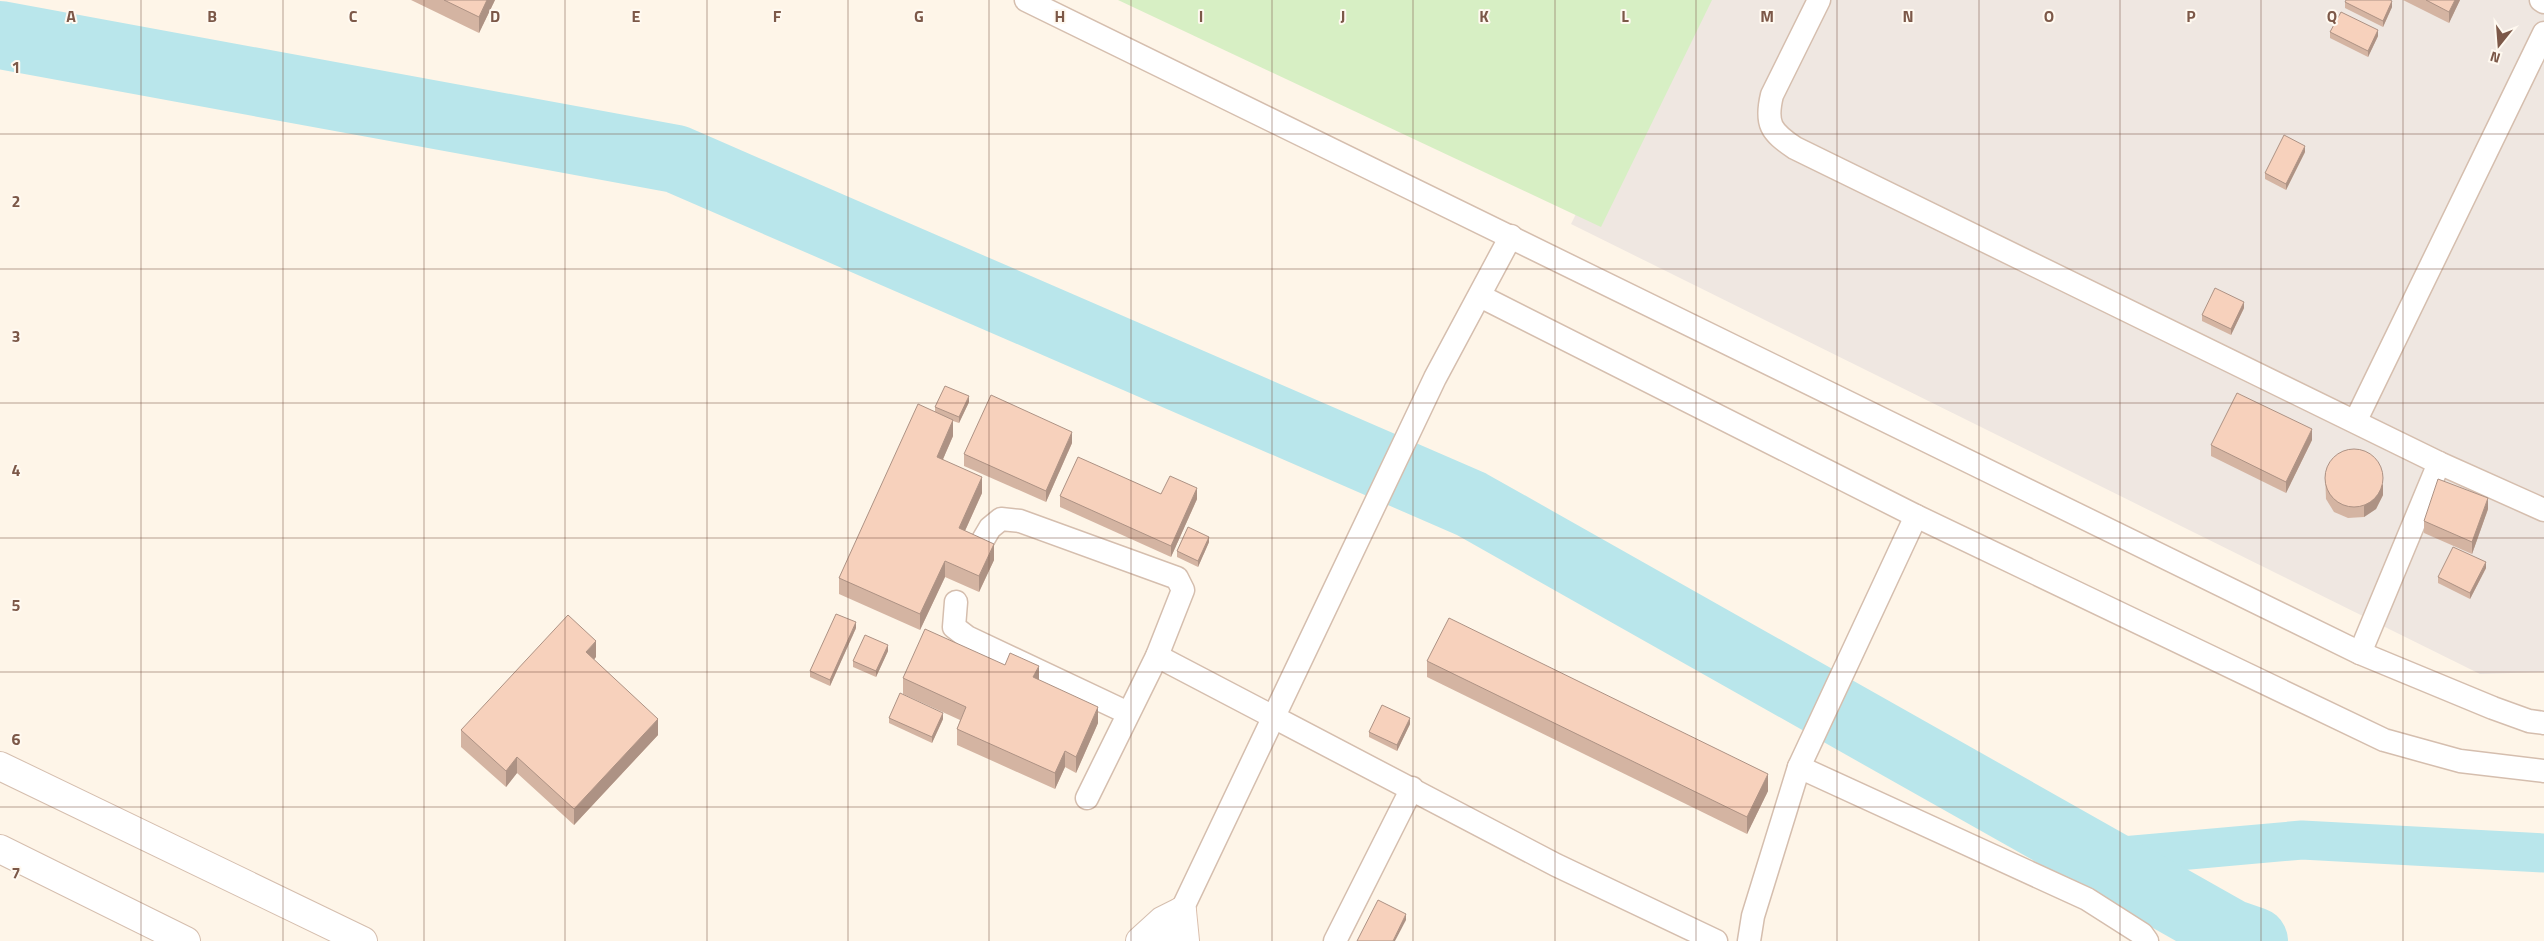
<svg xmlns="http://www.w3.org/2000/svg" width="2544" height="941" font-family="'Titillium Web',sans-serif">
<rect width="100%" height="100%" fill="#fef5e8"/>
<path fill="#efe7e1" d="M1682,0H2544V672L2480,674L1571,224Z"/>
<path fill="#d7efc4" d="M1118,0H1712L1601,227Z"/>
<g fill="none" stroke-linecap="round" stroke-linejoin="round">
<path stroke="#b9e6eb" stroke-width="39" d="M2100,858L2302,840L2544,853"/>
<path stroke="#b9e6eb" stroke-width="68" d="M0,35L676,159L1471,504L2231,933L2254,941"/>
<g stroke="#d5beae" stroke-width="25">
<g id="service">
<path d="M1026,0L2360,653L2493,708L2529,721L2544,723"/>
<path d="M1819,0L1772,95C1765,124 1771,132 1795,148L2439,463L2544,510"/>
<path d="M2541,0L2544,2"/>
<path d="M1480,296L1916,516L2384,740L2460,761L2544,771"/>
<path d="M2356,420L2544,33"/>
<path d="M980,545L990,528L1001,519L1020,521L1177,578L1183,590L1157,656L1087,798"/>
<path d="M956,602L954,627L967,637L1128,713"/>
<path d="M2360,653L2439,463"/>
<path d="M1157,656L1556,865L1716,941"/>
<path d="M1799,767L2087,899L2142,934L2147,941"/>
<path d="M1167,941L1435,378L1511,236"/>
<path d="M1335,941L1412,788"/>
<path d="M1749,941L1753,916L1799,767L1916,516"/>
</g>
</g>
<g stroke="#d5beae" stroke-width="30">
<g id="tertiary">
<path d="M0,766L363,941"/>
<path d="M0,849L186,941"/>
<path d="M1140,941L1162,921L1182,911"/>
</g>
</g>
<g stroke="#dbbfad" stroke-width="30">
<path id="secondary" d="M1182,911L1185,941"/>
</g>
<use href="#service" stroke="#fff" stroke-width="22"/>
<use href="#tertiary" stroke="#fff" stroke-width="28"/>
<use href="#secondary" stroke="#fff" stroke-width="28"/>
</g>
<g fill="#d4b4a2">
<path d="M411,0H495L479,33Z"/>
<path d="M2403,0H2460L2449,23Z"/>
<path d="M2345,2L2392,7L2383,27L2345,8Z"/>
<path d="M2330,32L2378,36L2368,57L2330,38Z"/>
<path d="M2305,152L2286,190L2265,179V173Z"/>
<path d="M2244,308L2231,335L2202,321V315Z"/>
<path d="M969,402L959,423L953,421V436L943,459L982,493L965,531L994,560L979,592L945,577L920,630L839,594V578L935,412V407Z"/>
<path d="M2312,440L2286,493L2211,456V445Z"/>
<path d="M1072,443L1046,502L964,466V454Z"/>
<path d="M2325,473L2383,495L2376,509L2364,517L2348,518L2334,512L2326,499Z"/>
<path d="M1161,494L1197,499L1171,557L1060,507V496Z"/>
<path d="M2488,509L2472,554L2424,533V521Z"/>
<path d="M1209,542L1198,567L1177,557V551Z"/>
<path d="M2486,568L2470,599L2438,583V577Z"/>
<path d="M856,628L830,686L810,677V671Z"/>
<path d="M888,651L876,677L853,667V661Z"/>
<path d="M596,657L594,660L658,735L574,825L517,773L506,787L461,747V730Z"/>
<path d="M1427,661L1768,791L1747,834L1427,677Z"/>
<path d="M903,678L1039,680L1098,723L1076,773L1065,767L1055,789L957,745V729L960,720L903,694Z"/>
<path d="M889,718L943,719L932,743L889,723Z"/>
<path d="M1410,724L1397,751L1369,737V732Z"/>
</g>
<g fill="#ad9284">
<path d="M487,0H495L479,33V17Z"/>
<path d="M2455,0H2460L2449,23V12Z"/>
<path d="M2392,1V7L2383,27V21Z"/>
<path d="M2378,30V36L2368,57V51Z"/>
<path d="M2305,146V152L2286,190V184Z"/>
<path d="M2244,302V308L2231,335V329Z"/>
<path d="M969,396V402L959,423V417Z"/>
<path d="M953,420V436L937,473V457Z"/>
<path d="M2312,429V440L2286,493V482Z"/>
<path d="M1072,432V443L1046,502V491Z"/>
<path d="M982,477V493L959,544V528Z"/>
<path d="M2383,484V495L2376,509L2364,517V506Z"/>
<path d="M1197,488V499L1171,557V546Z"/>
<path d="M2488,498V509L2472,554V542Z"/>
<path d="M1209,537V542L1198,567V561Z"/>
<path d="M994,544V560L979,592V576Z"/>
<path d="M945,561V577L920,630V614Z"/>
<path d="M2486,562V568L2470,599V593Z"/>
<path d="M856,622V628L830,686V680Z"/>
<path d="M596,641V657L586,668V652Z"/>
<path d="M888,645V651L876,677V671Z"/>
<path d="M1039,666V682L1033,677Z"/>
<path d="M1098,707V723L1076,773V757Z"/>
<path d="M943,713V719L932,743V737Z"/>
<path d="M1410,718V724L1397,751V745Z"/>
<path d="M658,719V735L574,825V809Z"/>
<path d="M1065,751V767L1055,789V773Z"/>
<path d="M517,757V773L506,787V771Z"/>
<path d="M1768,774V791L1747,834V817Z"/>
<path d="M1406,914V920L1395,941H1393Z"/>
</g>
<g fill="#f7d1bc" stroke="#ad9284">
<path d="M444,0H487L479,17Z"/>
<path d="M2346,0H2390L2392,1L2383,21L2345,2Z"/>
<path d="M2426,0H2455L2449,12Z"/>
<path d="M2341,12L2378,30L2368,51L2330,32Z"/>
<path d="M2284,135L2305,146L2286,184L2265,173Z"/>
<path d="M2215,288L2244,302L2231,329L2202,315Z"/>
<path d="M945,386L969,396L959,417L935,407Z"/>
<path d="M2237,393L2312,429L2286,482L2211,445Z"/>
<path d="M991,395L1072,432L1046,491L964,454Z"/>
<path d="M918,404L953,420L937,457L982,477L959,528L994,544L979,576L945,561L920,614L839,578Z"/>
<circle cx="2354" cy="478" r="29"/>
<path d="M1078,457L1161,494L1170,476L1197,488L1171,546L1060,496Z"/>
<path d="M2438,479L2488,498L2472,542L2424,521Z"/>
<path d="M1188,527L1209,537L1198,561L1177,551Z"/>
<path d="M2453,547L2486,562L2470,593L2438,577Z"/>
<path d="M836,614L856,622L830,680L810,671Z"/>
<path d="M568,615L596,641L586,652L658,719L574,809L517,757L506,771L461,730Z"/>
<path d="M1449,618L1768,774L1747,817L1427,661Z"/>
<path d="M925,629L1005,665L1010,653L1039,666L1033,677L1098,707L1076,757L1065,751L1055,773L957,729L966,707L903,678Z"/>
<path d="M865,635L888,645L876,671L853,661Z"/>
<path d="M900,693L943,713L932,737L889,718Z"/>
<path d="M1382,705L1410,718L1397,745L1369,732Z"/>
<path d="M1378,900L1406,914L1393,941H1357Z"/>
</g>
<path fill="none" stroke="#7c5848" stroke-width="1" stroke-opacity="0.55" d="M141,0V941M283,0V941M424,0V941M565,0V941M707,0V941M848,0V941M989,0V941M1131,0V941M1272,0V941M1413,0V941M1555,0V941M1696,0V941M1837,0V941M1979,0V941M2120,0V941M2261,0V941M2403,0V941M0,134H2544M0,269H2544M0,403H2544M0,538H2544M0,672H2544M0,807H2544"/>
<g font-size="16" text-anchor="middle" font-weight="bold" fill="#7c5848" stroke="#fff9f0" stroke-width="4" stroke-linejoin="round" paint-order="stroke">
<text x="71" y="22">A</text>
<text x="212" y="22">B</text>
<text x="353" y="22">C</text>
<text x="495" y="22">D</text>
<text x="636" y="22">E</text>
<text x="777" y="22">F</text>
<text x="919" y="22">G</text>
<text x="1060" y="22">H</text>
<text x="1201" y="22">I</text>
<text x="1343" y="22">J</text>
<text x="1484" y="22">K</text>
<text x="1625" y="22">L</text>
<text x="1767" y="22">M</text>
<text x="1908" y="22">N</text>
<text x="2049" y="22">O</text>
<text x="2191" y="22">P</text>
<text x="2332" y="22">Q</text>
<text x="16" y="73">1</text>
<text x="16" y="207">2</text>
<text x="16" y="342">3</text>
<text x="16" y="476">4</text>
<text x="16" y="611">5</text>
<text x="16" y="745">6</text>
<text x="16" y="879">7</text>
</g>
<g transform="translate(2499 45) rotate(197)" stroke="#fff9f0" stroke-width="4" paint-order="stroke">
<path d="M0-4L9 19L0 12L-9 19Z" fill="#7c5848"/>
<text y="-8" font-size="14" font-weight="bold" text-anchor="middle" fill="#7c5848">N</text>
</g>
</svg>
